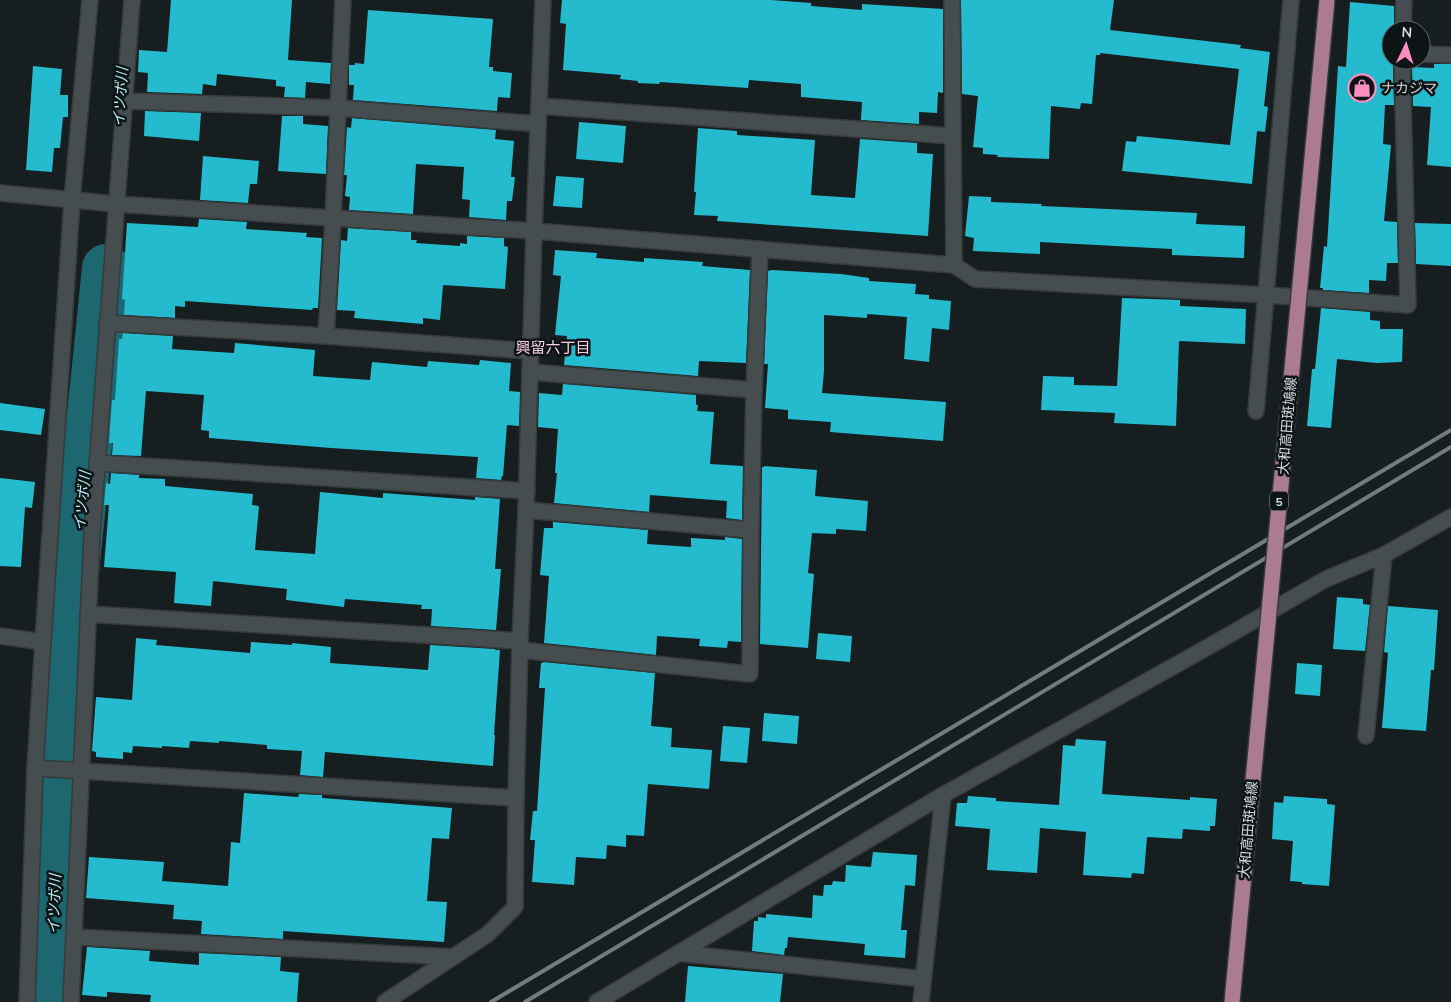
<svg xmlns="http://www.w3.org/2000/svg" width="1451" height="1002" font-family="Mulish,'Noto Sans JP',sans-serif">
<rect width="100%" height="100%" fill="#161e1f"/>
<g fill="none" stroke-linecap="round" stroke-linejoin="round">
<path stroke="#1d6771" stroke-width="48" d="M51,1002L57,869L63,690L106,268"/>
</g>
<g fill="#24bbce">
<path d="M171,0H292L288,60L331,63L330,84L306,82L305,98L284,97L285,87L276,86V80L217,74L216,86L203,84L202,94L147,92L148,73L138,72L139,50L167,52Z"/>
<path d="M562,0H771L811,3V6L862,10V4L943,9V93L938,92L937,113L919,112V124L861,120L862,102L801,97V84L749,80L748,88L660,82L659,84L638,83V81L620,79L621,75L563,70L566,24L560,23Z"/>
<path d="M961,0H1114L1110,30L1241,45L1240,48L1270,52L1264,106L1268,107L1265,132L1257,131L1252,184L1122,171L1126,141L1136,142L1137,136L1230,145L1239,69L1100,53V55H1096L1092,104L1081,103L1080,109L1051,106L1049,159L997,157L998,155L983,154V148L973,147L978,96L962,94Z"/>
<path d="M1350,2L1394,6V30H1391V60L1393,66L1394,105H1385L1383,144L1391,145L1384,221L1397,222L1398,263H1387L1386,281L1369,280V293L1323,290V288H1320L1324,246L1327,247L1338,66L1346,67Z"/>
<path d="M368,10L493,19L489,67H493V71L512,73L510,98L498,97L497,111L353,100L354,85H349V65H355V63L364,64Z"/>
<path d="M1434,64H1451V167L1427,165L1431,107L1413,106L1412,67L1434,68Z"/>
<path d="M33,66L62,69L60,95H68V117H63L60,148H54L52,172L26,170Z"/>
<path d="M145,111L201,113L199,141L144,136Z"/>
<path d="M282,116H303V124L328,126L326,174L278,171Z"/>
<path d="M352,118L496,130L495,139L514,141L511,177H515L512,201H507L506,220L469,217L470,200L462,199L464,167L416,164L413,214L349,210L350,197L345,196L347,175H344L347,127L351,128Z"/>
<path d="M579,122L626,126L623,163L576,159Z"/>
<path d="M698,128L737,131V135L815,140L811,195L855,198L860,139L917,143V153L933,154L928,236L717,221L718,216L694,215L696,192H694Z"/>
<path d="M203,156L259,161L257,184H250L248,203L200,200Z"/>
<path d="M556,176L584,178L582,208L553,206Z"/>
<path d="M969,196L991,197V202L1042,204L1041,206L1197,213L1196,224L1245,226L1244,258L1172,255V249L1040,242V254L973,251L974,238L965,236Z"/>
<path d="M199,219L247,222L246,229L307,233L306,237L322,238L318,308H313L312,310L185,301V307L175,306V318L124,315L125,300L122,299L127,223L198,227Z"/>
<path d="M1415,223L1451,224V266L1416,264Z"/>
<path d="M348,228L411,232V240H417L416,243L460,246V243L467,244V236L504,238V246L508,247L505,289L443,285L440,320L423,318V324L354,318L355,311L337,310L341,240L347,241Z"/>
<path d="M555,250L597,253L596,258L644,262V258L703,262L702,266L750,270L746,363L699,361L698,376L564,365L567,336L555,335L561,276L553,275Z"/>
<path d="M772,270L841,274L869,278V281L916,284L915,294L929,295V299L951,301L949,330L932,328L929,362L904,359L907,317L867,314V318L824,315V371L822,393L946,402L943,441L830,432L831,422L788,419V410L765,408L768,364H764L768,271Z"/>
<path d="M1122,298L1180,300V306L1246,309L1245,344L1179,341L1176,426L1114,423L1115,413L1041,410L1043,376L1074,377V385L1117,386Z"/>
<path d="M1321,308L1370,312V320L1380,321V329H1403L1402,362L1376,363L1337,359L1331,428L1307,426L1312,369H1315Z"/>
<path d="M123,333L173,336L172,349L234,353L235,343L315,350L313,376L370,380L372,362L427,367L428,361L479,365L480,360L511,363L509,391L520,392L519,426L507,425L503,476H502L501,480L476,478L478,457L331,448L209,438V431L201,430L204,395L146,391L141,456L112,455L113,443H109L112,400H115L119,339H122Z"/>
<path d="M563,384L696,395V405H698L697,411L714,412L710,464L743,466L742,520L726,518L727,501L650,495L649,512L554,503L557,473H555L558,429L538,427L539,393L562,395Z"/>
<path d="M0,403L45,409L41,435L0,430Z"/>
<path d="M764,466L817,470L815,496L868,501L866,531L836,529V534L812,533L808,573L814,574L808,648L760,644L762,467H764Z"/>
<path d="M111,473L139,475V478L165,479V486L253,494L252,505L259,506L255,550L315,554L320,492L383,498V493L475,500V497L500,499L495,569H501L496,630L431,626L432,609H421L422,605L345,599L344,607L286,600L287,589L213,581L211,606L174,603L176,572L104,567L109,505H104L106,483L110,484Z"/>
<path d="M0,478L35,482L32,508L25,507L21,567L0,566Z"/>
<path d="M553,522L648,530L647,544L691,547V538L725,540V537L742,539L741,642L728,641L727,648L699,646L700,639L657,636L656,655L544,643L549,576L540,575L544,528H553Z"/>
<path d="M1337,597L1363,599V604L1370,605L1365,651L1333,649Z"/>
<path d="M1388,606L1438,610L1434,670H1431L1426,731L1382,728L1388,653L1384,652Z"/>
<path d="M818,633L852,636L850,662L816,659Z"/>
<path d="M136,638L157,640L156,645L250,653L251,642L292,645V643L331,647L330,663L428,670L430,645L495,649V650H500L494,735H495L493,766L325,752L323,777L300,775L302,751L267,749V745L219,741V743L190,741L189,748L162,746V748L133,746L132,753L123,752V759L96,757V752L92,751L96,697L132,700Z"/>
<path d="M543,662L655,673L651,726L672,728L671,747L712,750L709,789L648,784L644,836L626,835V847L607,845L606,859L576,857L574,885L532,882L535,840H530L533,811H537L545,688H539L541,663H543Z"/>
<path d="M1297,663L1322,665L1320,696L1295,694Z"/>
<path d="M764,713L799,716L797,744L762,741Z"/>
<path d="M723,726L750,728L747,763L720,761Z"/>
<path d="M1076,739L1106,741L1102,794L1190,800V797L1217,799L1215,826H1210V831L1183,829L1182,839L1147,837L1144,874L1132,873L1131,878L1083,875L1086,832L1040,828L1037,873L987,870L990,829L955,826L957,803H967L968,796L996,798V801L1059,805L1063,745L1075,746Z"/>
<path d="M244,793L298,797L299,794L322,795V798L452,808L449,839L432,838L427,901L447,902L444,942L283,931V939L201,934L202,921L173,919L174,905L86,898L89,857L164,862L162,881L228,886L231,842L240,843Z"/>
<path d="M1284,796L1327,799V804L1335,805L1329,886L1302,884V882L1290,881L1293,841L1272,839L1274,802L1283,803Z"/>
<path d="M873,852L917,855L915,886L905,885L901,930H907L905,958L864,955L865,944L788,937L787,948H785L784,955L752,951L754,921H758V917L766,918V914L812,918L813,895L823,896L824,885H832L833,881L845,882L846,865L871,867Z"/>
<path d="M87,947L150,951L149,961L199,965V953L281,957L280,971L299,973L297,1002H150L151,995L107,992V997L82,995Z"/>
<path d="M688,966L783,974L780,1002H685Z"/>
</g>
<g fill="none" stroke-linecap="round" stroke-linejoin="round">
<g stroke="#353a3b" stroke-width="18">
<g id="street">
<path d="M952,0L954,265"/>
<path d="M1403,30L1404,0"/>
<path d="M1421,54L1451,55"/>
<path d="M124,101L339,108L538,124"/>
<path d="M539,106L953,136"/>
<path d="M0,193L116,204L534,231L954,265L975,279L1267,295L1408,305L1402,60"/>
<path d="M107,323L326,336L530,351"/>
<path d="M326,336L333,219L343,0"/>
<path d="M530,372L754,390"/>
<path d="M1256,411L1291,0"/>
<path d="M97,463L527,491"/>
<path d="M526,510L751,530"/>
<path d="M88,614L520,641"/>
<path d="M0,636L43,642"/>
<path d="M520,650L750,674L751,530L754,390L760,250"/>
<path d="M1366,736L1384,555"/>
<path d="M35,768L516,798"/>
<path d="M74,937L453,957"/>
<path d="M678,953L923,979"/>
<path d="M27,1002L35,768L43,642L72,200L90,0"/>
<path d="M71,1002L92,534L132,0"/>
<path d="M385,1002L488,934L515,907L516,798L520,641L526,510L534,231L543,0"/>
<path d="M597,1002L943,795L1208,647L1326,579L1384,555L1451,517"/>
<path d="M921,1002L943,795"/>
</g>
</g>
<use href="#street" stroke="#454d4e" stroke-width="15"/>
<g stroke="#747b7c" stroke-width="4">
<path d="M491,1002L1451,430"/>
<path d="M525,1002L1451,447"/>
</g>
<g stroke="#353a3b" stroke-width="18" stroke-linecap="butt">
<path id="primary-bridge" d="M1232,1002L1327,0"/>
</g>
<use href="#primary-bridge" stroke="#aa7b91" stroke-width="15"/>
</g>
<defs>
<g id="shop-ring" transform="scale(1.4375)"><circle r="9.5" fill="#0d1416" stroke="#fd8ebf" stroke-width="1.5"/><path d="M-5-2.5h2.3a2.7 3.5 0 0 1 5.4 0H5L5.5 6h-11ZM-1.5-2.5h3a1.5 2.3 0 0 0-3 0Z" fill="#fd8ebf"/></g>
</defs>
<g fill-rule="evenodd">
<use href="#shop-ring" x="1362" y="88"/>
</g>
<g text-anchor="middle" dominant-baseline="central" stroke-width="5" stroke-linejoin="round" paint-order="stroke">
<rect fill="#0d1416" stroke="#999fa0" stroke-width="1" x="1270" y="491.5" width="18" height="19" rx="4"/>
<g font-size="12" font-weight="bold" fill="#d5dadb">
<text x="1279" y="501">5</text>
</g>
<g font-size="14" fill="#d5dadb" stroke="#0d1416" text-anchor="start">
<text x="1381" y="88">ナカジマ</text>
</g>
<g font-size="14" fill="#d5dadb" stroke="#0d1416">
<text transform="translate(1287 426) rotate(-85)">大和高田斑鳩線</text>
<text transform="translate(1248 830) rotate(-85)">大和高田斑鳩線</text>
</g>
<g font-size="15" font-style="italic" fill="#b4eef7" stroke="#0d1416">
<text transform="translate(120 97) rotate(-86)">イツボ川</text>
<text transform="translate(82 501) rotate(-84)">イツボ川</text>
<text transform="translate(54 904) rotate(-88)">イツボ川</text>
</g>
<g font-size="15" fill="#ffcee1" stroke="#0d1416">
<text x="553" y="347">興留六丁目</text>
</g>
</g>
<g transform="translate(1406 45) rotate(4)"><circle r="24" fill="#0d1416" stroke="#5d6365"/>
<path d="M0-4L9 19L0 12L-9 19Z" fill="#fd8ebf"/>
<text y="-8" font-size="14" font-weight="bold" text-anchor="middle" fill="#d5dadb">N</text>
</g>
</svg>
